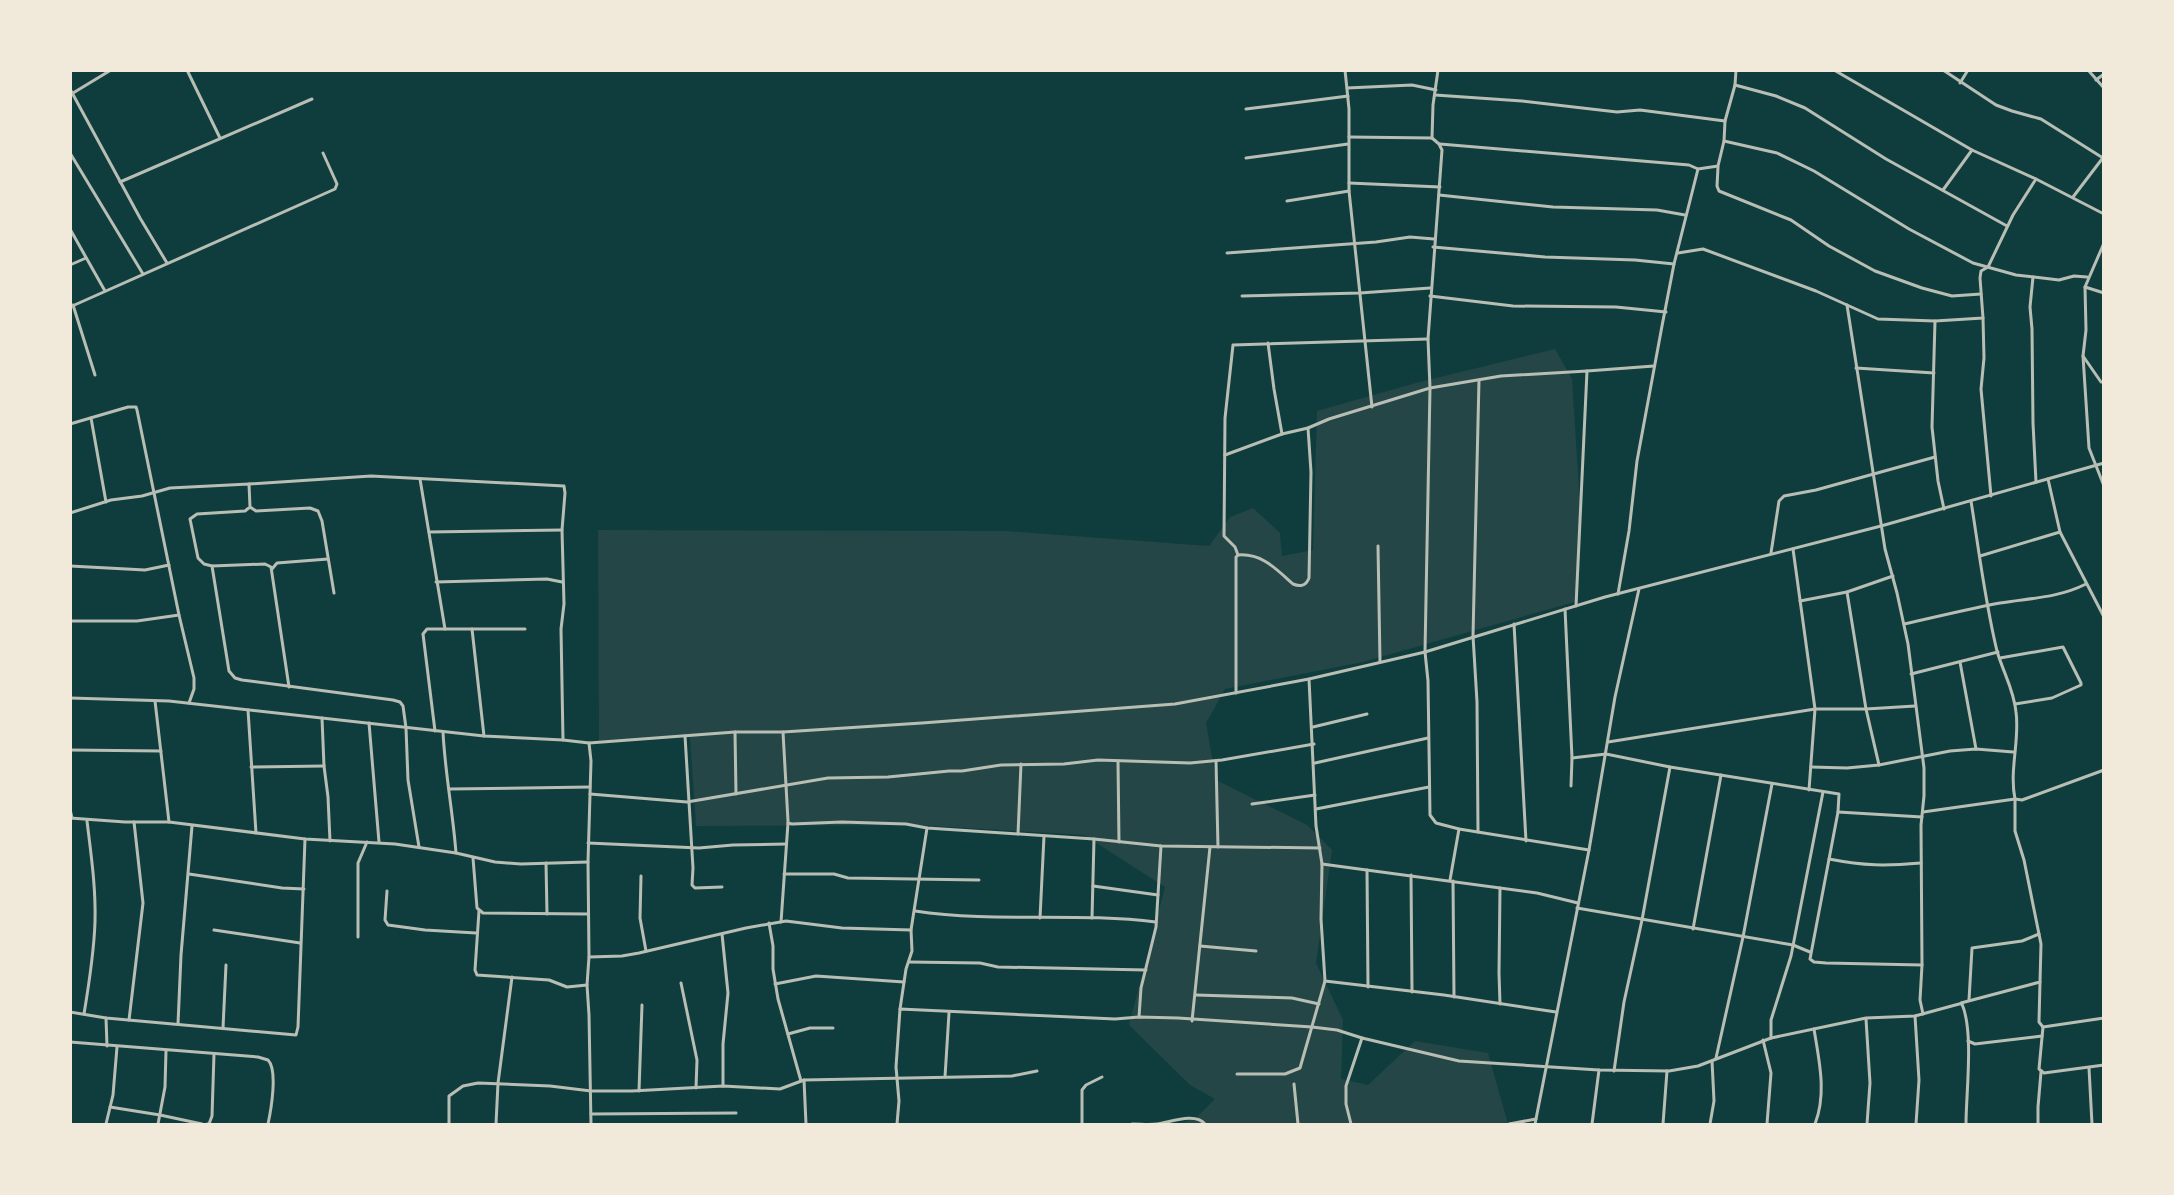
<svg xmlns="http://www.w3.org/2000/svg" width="2174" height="1195" font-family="'Sofia Sans Condensed',sans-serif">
<rect width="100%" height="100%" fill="#0f3d3e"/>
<path fill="#244646" d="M1555,349L1572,379L1580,506L1578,601L1363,662L1225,689L1206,723L1216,780L1307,825L1332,850L1316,963L1343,1020L1341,1079L1368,1085L1415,1041L1488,1053L1508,1124H1180L1197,1117L1215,1099L1190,1085L1129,1025L1165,887L1084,835L914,825L696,826L690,737L599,741L598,530L1005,531L1209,546L1230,517L1253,508L1280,533L1282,556L1313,550L1317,411L1416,383Z"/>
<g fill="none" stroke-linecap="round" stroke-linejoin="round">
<g stroke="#b8beb3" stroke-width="3">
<path d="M187,70L220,138"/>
<path d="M1345,70L1349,109V191L1372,407"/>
<path d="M1438,70L1433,105L1432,138L1439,144L1442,150L1428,339L1430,388L1425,652L1428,681L1430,815L1436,823L1459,829L1589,850"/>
<path d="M1834,70L1972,150L2036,179L2104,214"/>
<path d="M1943,70L1996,105L2012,111L2041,119L2103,158"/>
<path d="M2088,70L2104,88"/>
<path d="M2096,80L2104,74"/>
<path d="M1960,83L1968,70"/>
<path d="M1735,85L1776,96L1805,108L1886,159L2007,226"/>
<path d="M1347,88L1412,85L1436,90"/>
<path d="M70,89L140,218L167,263"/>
<path d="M73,93L111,70"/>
<path d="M1435,95L1522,101L1617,112L1640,110L1725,121"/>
<path d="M1246,109L1348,96"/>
<path d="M1349,137L1432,138"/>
<path d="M1724,141L1777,153L1814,171L1909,229L1973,263L2016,275L2059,280L2074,276L2087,277"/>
<path d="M1440,144L1689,165L1698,169"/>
<path d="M70,153L143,274"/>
<path d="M1246,158L1348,144"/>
<path d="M1718,167L1717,186L1719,191L1791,220L1829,246L1875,271L1922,288L1952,296L1981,294"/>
<path d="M120,182L312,99"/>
<path d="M1349,183L1440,187"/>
<path d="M1943,190L1972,150"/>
<path d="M1439,195L1553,207L1657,210L1685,215"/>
<path d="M2073,197L2102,159"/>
<path d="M1287,201L1349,191"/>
<path d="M70,229L105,291"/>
<path d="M2104,243L2085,287L2086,330L2083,356L2089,448L2104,486"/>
<path d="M1433,247L1545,257L1635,260L1674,264"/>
<path d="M1227,253L1376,242L1410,237L1434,239"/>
<path d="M1678,253L1703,249L1816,291L1878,319L1935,321L1983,318L1980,278L1981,271L1988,267L2013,215L2036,179"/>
<path d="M70,265L86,258"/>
<path d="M2033,277L2030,307L2032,329L2033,423L2036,482"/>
<path d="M2085,287L2104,293"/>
<path d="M1242,296L1360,293L1430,288"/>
<path d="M1430,296L1513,306L1616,307L1666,312"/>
<path d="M73,305L95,375"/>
<path d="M1847,305L1885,549L1897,593L1908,644L1924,768V796L1921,825L1922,965L1920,1000L1923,1014"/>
<path d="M70,307L335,189L337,184L323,153"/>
<path d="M1983,318L1984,358L1981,389L1991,496"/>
<path d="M1935,321L1932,427L1938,481L1944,509"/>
<path d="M1268,343L1274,389L1282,434"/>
<path d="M2083,356L2101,382H2104"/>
<path d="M1856,368L1934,373"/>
<path d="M1587,371L1654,366"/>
<path d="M91,418L106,502"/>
<path d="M70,424L128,407H136L137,410L179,615L194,678V689L189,703"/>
<path d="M1225,455L1282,434L1308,428"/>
<path d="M420,479L445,629H525"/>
<path d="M2048,479L2060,532L2104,617"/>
<path d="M249,484L371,476L564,486L565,493L562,530L564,604L561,629L563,740"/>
<path d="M250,507L256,511L310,508L318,511L322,521L334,593"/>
<path d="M70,513L111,500L142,496L170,488L249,484L250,507L245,511L197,514L190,519L198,558L204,564L212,566L229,671L235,678L242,680L393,700L400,702L403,706L406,728L408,780L419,847"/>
<path d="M429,532L562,530"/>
<path d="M1378,546L1380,662"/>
<path d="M1793,549L1815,709L1809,790"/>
<path d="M1771,553L1779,501L1784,496L1816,490L1935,457"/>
<path d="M1238,555L1235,547L1224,536L1225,418L1233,345L1428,339"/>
<path d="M1980,556L2060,532"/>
<path d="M70,566L145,570L169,565"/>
<path d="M212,566L265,564L271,567L289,687"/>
<path d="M272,569L277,563L328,559"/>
<path d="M436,582L547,579L562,582"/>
<path d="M1847,592L1866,709L1879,765"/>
<path d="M1618,594L1629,531L1637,461L1662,326L1674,264L1698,169L1718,166L1724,141L1725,121L1735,85L1736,70"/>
<path d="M1800,601L1847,592L1893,576"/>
<path d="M1565,609L1572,758L1571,786"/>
<path d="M70,621H137L179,615"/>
<path d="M1514,624L1526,841"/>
<path d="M1904,624C1936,617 1968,609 2000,603C2031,598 2058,598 2086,584"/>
<path d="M472,629L484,736"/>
<path d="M2000,658L2063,647L2081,683V685L2052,698L2015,704"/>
<path d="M1960,662L1976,749"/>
<path d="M1911,674L1998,652"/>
<path d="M1236,693V557L1238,555C1262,553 1276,569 1293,584C1300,587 1306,586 1309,578L1311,472L1308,428L1329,419L1430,388L1501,376L1587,371L1576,606"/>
<path d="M70,698L169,701L484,736L563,740L589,743L735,732H783L922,723L1175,704L1309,679L1425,652L1605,597L1881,526L2104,463"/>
<path d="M155,701L169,822"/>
<path d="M248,710L256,833"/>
<path d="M322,718L324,766L328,797L330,841"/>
<path d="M369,723L379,842"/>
<path d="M1313,727L1367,714"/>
<path d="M435,731L423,634L427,629H445"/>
<path d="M443,732C445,773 453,813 456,853"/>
<path d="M735,732L736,794"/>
<path d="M783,732L788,821V823L792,824L842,822L906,824L927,828L1094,839L1161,846L1320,848"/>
<path d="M685,736L693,868L692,885L695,888L722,887"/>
<path d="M1608,742L1815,709H1866L1915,706"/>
<path d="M589,743L591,761L588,862L589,957L587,985L589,1015L591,1124"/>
<path d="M70,750L161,751"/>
<path d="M1572,758L1606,754L1670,767L1839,794L1838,812L1810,959L1814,962L1826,963L1922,965"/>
<path d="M1118,761L1119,842"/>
<path d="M1216,761L1218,847"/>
<path d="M1315,763L1428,738"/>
<path d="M251,767L324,766"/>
<path d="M1811,767L1847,768L1879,765L1950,751L1976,749L2013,752"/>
<path d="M450,789L590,787"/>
<path d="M590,794L687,802L828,778L888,777L949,771H962L1001,765L1064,764L1098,760L1190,763L1222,760L1314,744"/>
<path d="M1252,804L1315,795"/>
<path d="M70,809L72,818"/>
<path d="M1316,809L1429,787"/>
<path d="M1838,812L1922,817"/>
<path d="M1923,812L2015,799C2009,770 2020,740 2016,712C2014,690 2003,672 1997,651C1985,602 1979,551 1971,501"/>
<path d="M70,818L125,822H169L305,839L395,844L456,853L495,862L521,864L588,862"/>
<path d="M1478,832L1477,702L1473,636L1479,380"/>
<path d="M1018,834L1021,764"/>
<path d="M588,843L699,848L733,845L786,844"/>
<path d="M473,858L477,908L483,913L588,914"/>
<path d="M1829,859C1865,866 1885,866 1921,863"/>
<path d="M546,863L547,914"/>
<path d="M1322,864L1537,893L1578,903"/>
<path d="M1367,870L1368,987"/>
<path d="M189,874L282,888L304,889"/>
<path d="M784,874H834L848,878L979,880"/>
<path d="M1411,875L1412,992"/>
<path d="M641,876L640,918L646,951"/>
<path d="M1450,880L1459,829"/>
<path d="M1453,881L1454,997"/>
<path d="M1093,886L1158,895"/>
<path d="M387,891L385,920L388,925L425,930L476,933"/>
<path d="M1577,908L1793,945L1810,952"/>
<path d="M479,911L475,970L477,975L549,980L567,987L587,985"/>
<path d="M915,911C995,923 1077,912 1156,922"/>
<path d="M1040,918L1044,836"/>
<path d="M1092,918L1094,839"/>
<path d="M781,922L788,823"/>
<path d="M769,923L773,946V969L778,999L801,1081"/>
<path d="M1693,929L1721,775"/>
<path d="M214,930L300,943"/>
<path d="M722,934L728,993L723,1044V1086"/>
<path d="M358,937V863L367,842"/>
<path d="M1200,946L1256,951"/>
<path d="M589,957L622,956L639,953L746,928L786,921L842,928L911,930"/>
<path d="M909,962L980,963L998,967L1146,970"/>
<path d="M1325,981L1444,995L1556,1012"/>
<path d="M2040,982L2039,1022L2043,1027L2104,1018"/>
<path d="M681,983L697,1060L696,1088"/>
<path d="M775,984L816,976L904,982"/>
<path d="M1196,995L1292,998L1319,1004"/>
<path d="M1969,1000L1972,948L2022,941L2039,934"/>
<path d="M1961,1003L2040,982L2041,944L2024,860L2015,831V799L2022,800L2104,770"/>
<path d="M1500,1004L1499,973L1500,888"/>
<path d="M900,1009L906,969L912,951L911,930L927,828"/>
<path d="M70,1012L106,1018L296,1035L298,1027L305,839"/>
<path d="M84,1014C89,984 94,953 95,922C96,888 91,854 87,821"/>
<path d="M1915,1016L1919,1080L1916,1124"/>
<path d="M1139,1017L1141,988L1156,927L1161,846"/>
<path d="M106,1018L107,1046"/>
<path d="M1866,1019L1870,1083L1867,1124"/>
<path d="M129,1020L143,903L134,822"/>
<path d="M1192,1021L1210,847"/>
<path d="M178,1024L181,955L192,826"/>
<path d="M2043,1027L2039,1069L2044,1073L2104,1065"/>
<path d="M223,1028L226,965"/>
<path d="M1814,1029C1819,1061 1827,1093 1815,1124"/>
<path d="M788,1034L810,1028H833"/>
<path d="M1771,1038V1020L1791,956L1823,792"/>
<path d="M1763,1040L1771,1073L1767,1124"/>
<path d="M1968,1041L1975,1044L2042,1036"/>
<path d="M70,1042L258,1057L268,1060C278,1070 271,1110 268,1124"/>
<path d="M1716,1058L1743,937L1772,784"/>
<path d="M2089,1068L2092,1124"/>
<path d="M1614,1071L1624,1002L1642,920L1670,767"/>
<path d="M1237,1074H1285L1300,1068L1325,981L1321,919L1322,864L1316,826L1309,679"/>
<path d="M945,1077L949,1013"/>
<path d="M804,1080L806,1124"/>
<path d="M1294,1084L1298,1124"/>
<path d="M639,1091L642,1005"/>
<path d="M110,1107L160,1115L202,1124"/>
<path d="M591,1114L736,1113"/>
<path d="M106,1124L113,1095L117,1047"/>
<path d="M158,1124L165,1087L166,1051"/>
<path d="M207,1124H209L212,1116L214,1054"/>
<path d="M449,1124V1096L463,1086L478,1083L550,1086L591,1091H632L723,1086L780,1089L804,1080L1012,1076L1037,1071"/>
<path d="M496,1124L498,1083L512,977"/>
<path d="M897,1124L899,1101L896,1067L900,1009L1115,1019L1139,1017L1178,1018L1312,1027L1337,1030L1362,1038"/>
<path d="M1082,1124V1090L1086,1085L1102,1077"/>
<path d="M1132,1124C1141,1124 1149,1125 1157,1124C1171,1122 1195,1112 1205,1124"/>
<path d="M1351,1124L1346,1104V1086L1362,1038L1459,1061L1599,1070L1669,1071L1698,1066L1771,1038L1866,1018L1915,1016L1959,1004H1962C1974,1032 1966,1093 1966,1124"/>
<path d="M1509,1124L1536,1119"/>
<path d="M1535,1124L1589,850L1615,697L1639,589"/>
<path d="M1592,1124L1599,1070"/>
<path d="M1663,1124L1667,1071"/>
<path d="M1710,1124L1714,1101L1712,1061"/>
<path d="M2038,1124V1107L2041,1072"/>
</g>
</g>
<rect width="2174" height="1195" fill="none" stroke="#f1e9da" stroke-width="144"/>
</svg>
